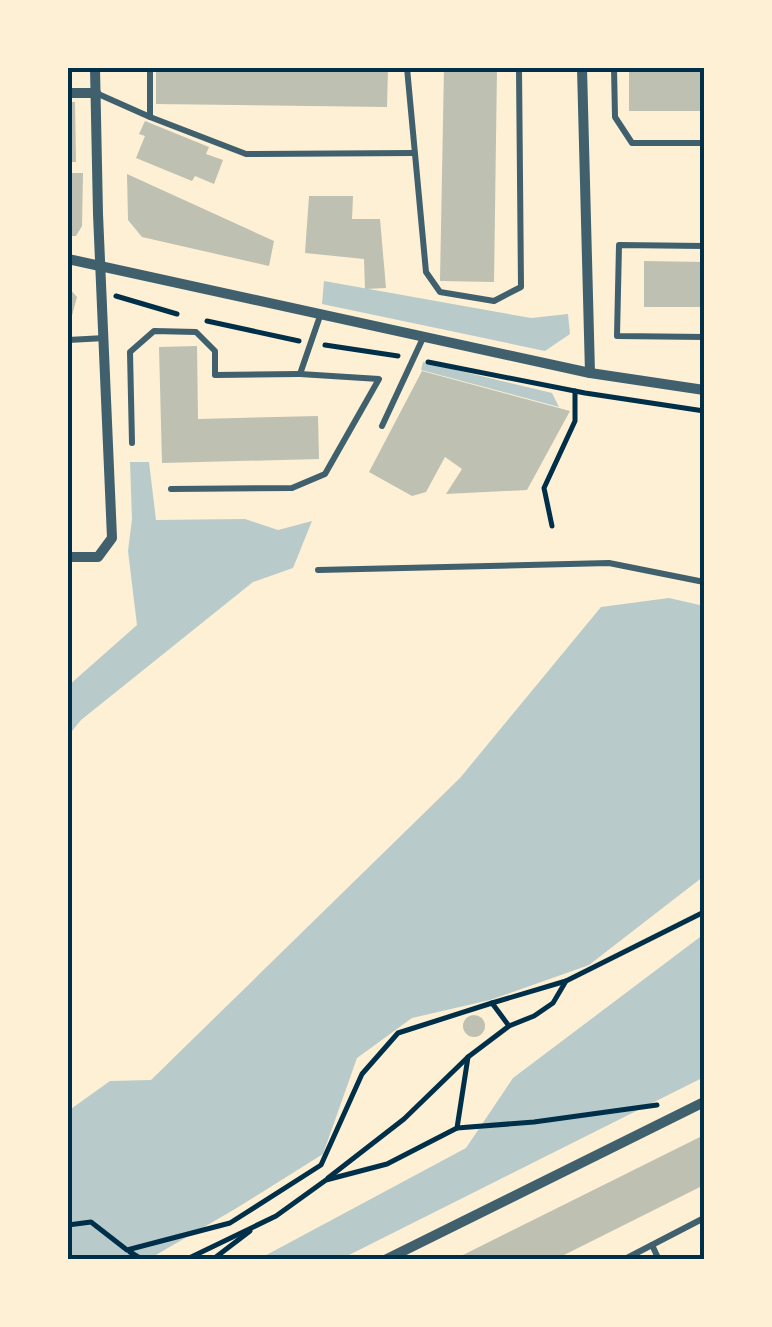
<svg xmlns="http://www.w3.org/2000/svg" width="772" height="1327" font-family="Rubik,sans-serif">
<rect width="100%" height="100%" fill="#fdf0d5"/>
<g fill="#b9caca">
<path d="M324,281L531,318L568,314L570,334L545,351L322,304Z"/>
<path d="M423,362L552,393L559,407L421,370Z"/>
<path d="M130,462H149L156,520L245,519L278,530L312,521L293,568L253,582L81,720L68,736V686L137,625L128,551L132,519Z"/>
<path d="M669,598L704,606V876L589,965L490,1000L412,1018L357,1058L323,1154L235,1209L149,1259H68V1111L110,1081L151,1080L460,778L601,607Z"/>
<path d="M704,934V1077L341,1259L257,1260L466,1148L513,1078Z"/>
</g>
<g fill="#bec0b2">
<path d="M156,68H388L387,107L156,104Z"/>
<path d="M444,68H497L494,282L440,281Z"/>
<rect x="629" y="68" width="75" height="43"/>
<path d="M68,102H75L76,162H68Z"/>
<path d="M145,121L209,147L206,154L223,160L214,184L195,176L192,181L136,158L145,136L139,134Z"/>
<path d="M68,173H83L82,226L76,236H68Z"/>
<path d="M127,174L274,241L269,266L142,237L128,220Z"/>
<path d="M309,196H353L352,219H380L386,288L365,289L364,259L305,253Z"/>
<path d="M644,261L704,262V307H644Z"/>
<path d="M68,287L77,297L69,327H68Z"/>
<path d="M197,346L198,419L318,416L319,459L162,463L159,347Z"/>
<path d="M422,371L570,411L527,490L446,494L462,469L445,457L426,492L412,496L369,472Z"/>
<circle cx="474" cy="1026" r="11"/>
<path d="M704,1135V1185L554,1260H453Z"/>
</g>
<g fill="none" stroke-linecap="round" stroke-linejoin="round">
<g stroke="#003049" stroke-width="5">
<path d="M116,296L177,314"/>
<path d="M207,321L299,341"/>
<path d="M325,345L398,356"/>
<path d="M428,362L585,393L704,411"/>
<path d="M552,526L544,488L575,421V391"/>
<path d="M492,1003L566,981"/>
<path d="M457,1128L534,1122L657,1105"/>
<path d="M328,1178L404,1119L468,1057L509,1026"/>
<path d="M68,1225L91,1222L127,1250L230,1223L321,1165L362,1074L398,1033L492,1003L509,1026L534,1016L553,1003L566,981L704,912"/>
<path d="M130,1252L143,1260"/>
<path d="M185,1260L276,1216L326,1180L387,1164L457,1128L468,1057"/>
<path d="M212,1260L250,1231"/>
</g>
<g stroke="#3f606c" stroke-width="6">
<path d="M150,68V117L246,154L414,153"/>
<path d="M407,68L426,272L440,292L494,301L521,287L519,68"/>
<path d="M614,68L615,117L632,143H704"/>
<path d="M96,93L150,117"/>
<path d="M704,246L619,245L617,336L704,337"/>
<path d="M68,340L105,338"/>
<path d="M382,426L423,338"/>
<path d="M132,443L130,352L154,331L196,332L215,351V375L300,374"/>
<path d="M171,489L292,488L325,474L379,379L300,374L320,316"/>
<path d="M318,570L609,563L704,582"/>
<path d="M652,1245L659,1260"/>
<path d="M623,1260L704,1218"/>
</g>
<g stroke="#3f606c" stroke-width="10">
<path d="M582,68L590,373"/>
<path d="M68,93H96"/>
<path d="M68,259L590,373L704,390"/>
<path d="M68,557H98L112,538L98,214L95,68"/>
<path d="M385,1260L704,1102"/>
</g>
</g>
<rect width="772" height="1327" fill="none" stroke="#fdf0d5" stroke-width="140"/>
<rect x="70" y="70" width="632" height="1187" fill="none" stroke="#003049" stroke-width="4"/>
</svg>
